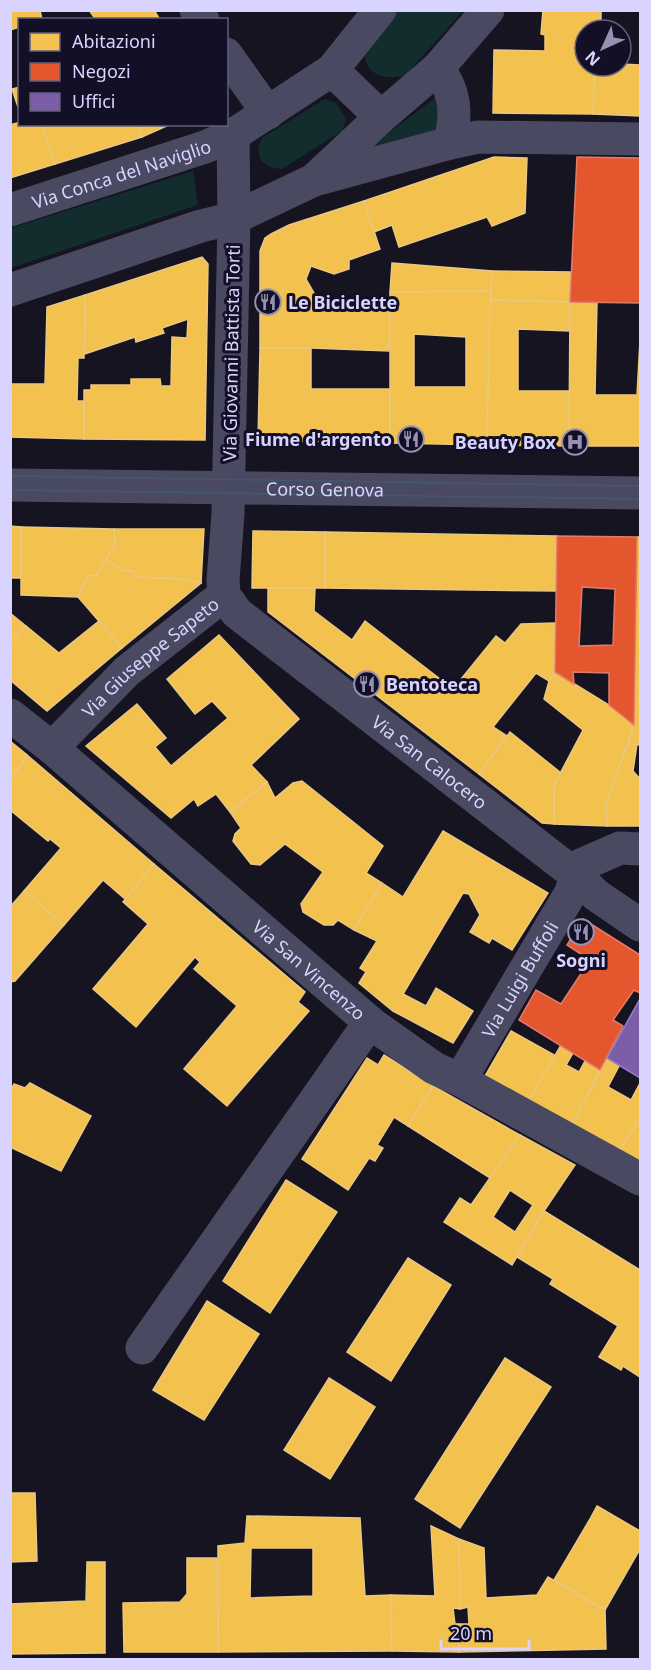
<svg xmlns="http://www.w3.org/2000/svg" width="651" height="1670" font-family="'Noto Sans',sans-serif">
<rect width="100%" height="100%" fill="#161421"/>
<g fill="#132c2d">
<path d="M395,11H463L405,76C389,79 367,78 365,56C365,53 365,46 367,43C372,34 387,19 395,11Z"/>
<path d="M436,97L444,123L434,137L349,163Z"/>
<path d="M325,99L336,103L346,119L342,131L282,169C262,169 252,155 263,137Z"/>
<path d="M193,171L198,205L11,268V228Z"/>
</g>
<g fill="#f2c14e" stroke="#eac783" stroke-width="1.5" fill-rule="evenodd">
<path d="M10,10H40L42,20H20V27L10,30Z"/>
<path d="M89,10H154L160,20H96Z"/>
<path d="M543,10H602L601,12V24H595V30H585V66H595L593,114L493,113L494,50L545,51V35L541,34Z"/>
<path d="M621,64L640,65V116L593,114L595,66H621Z"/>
<path d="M20,87V113L12,89Z"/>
<path d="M20,122V124H42L55,164L10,178V125Z"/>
<path d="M42,124H138L142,137L55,164Z"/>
<path d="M138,124H171L142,137Z"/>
<path d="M494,157L527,158L525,213L492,226L487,217L399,247L392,225L374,232L364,201Z"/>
<path d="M364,201L380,249L349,260V269L334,274L311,266L306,279L321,305L391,312L389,351L311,348H260V251L265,238L271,234L289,225Z"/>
<path d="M202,257L208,264L205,440L84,439V390H91V385H131V379H160L161,386H171L172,337L187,338L188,319L162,328L164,333L136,342L135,337L85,354V295Z"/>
<path d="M392,263L492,271L491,291L390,292Z"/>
<path d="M492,271L571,272L570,302L490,300Z"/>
<path d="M491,291L487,445L390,443V292ZM414,334L466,337V387H414Z"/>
<path d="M85,295L84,358H78L77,401H84V439L10,437V384H45L47,307Z"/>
<path d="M490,300L570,302L569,331L518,329V391H569V446L487,445Z"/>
<path d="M570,302H597L595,395H637L640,340V446H569Z"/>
<path d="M260,348H311V389H390V443L258,441Z"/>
<path d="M10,526L21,527V578H10Z"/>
<path d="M21,527L114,529L115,545L97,575L88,576L78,597L21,595Z"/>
<path d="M114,529H204L201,583L185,579L135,577L133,571H123L106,559L115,545Z"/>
<path d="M253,531L325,532V588H252Z"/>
<path d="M325,532L557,536L556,591L325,588Z"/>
<path d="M637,537H640V745L628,744L634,725Z"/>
<path d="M106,559L123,571H133L135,577L185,579L201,583L122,648L78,597L88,576L97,575Z"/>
<path d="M268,588H315L314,611L352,640L365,621L453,689L496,636L505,643L521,624L555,623V672L549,681L536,673L493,727L507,736L479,774L268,612Z"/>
<path d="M10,613L26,626L10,644Z"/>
<path d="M99,621L122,648L47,711L10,680V644L26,626L59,653Z"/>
<path d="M219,635L299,719L251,765L267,782L230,812L216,794L198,806L194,799L171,818L86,746L137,704L166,738L155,747L171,766L228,718L212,701L195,714L167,679Z"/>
<path d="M555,672L609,705L634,725L606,803L607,826L554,824V785L583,730L544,699L549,681Z"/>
<path d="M510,732L561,773L554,785V824L542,823L479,774Z"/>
<path d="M10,741L27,755L10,781Z"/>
<path d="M628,744H637L633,771L640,779V826H607L606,803Z"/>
<path d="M27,755L154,864L125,899L103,880L64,925L24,891L61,848L50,839L48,841L10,810V781Z"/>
<path d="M302,781L383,846L366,873L382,883L354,930L338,920L333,925H324L303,912L301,904L323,872L285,844L260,865L251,864L233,841L235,834L241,828L230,812L267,782L275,798L293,783Z"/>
<path d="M443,831L548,893L512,950L492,938L489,943L470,932L480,915L469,894L463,893L403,994L426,1006L436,988L473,1011L453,1043L393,1011L359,983L366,972L360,968L377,941L354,930L382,883L403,897Z"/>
<path d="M154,864L305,992L298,1002L309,1011L227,1106L184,1069L237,1006L194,969L200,962L195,957L136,1027L93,989L148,924L123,902Z"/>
<path d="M24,891L64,925L15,981L10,982V907Z"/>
<path d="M511,1031L556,1056L528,1102L485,1076Z"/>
<path d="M561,1045L573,1053L566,1065L579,1072L585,1061L600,1070L572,1125L528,1102Z"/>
<path d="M384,1055L433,1086L408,1126L394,1117L377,1145L383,1148L375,1161L369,1158L348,1190L302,1159L367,1058L378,1065Z"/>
<path d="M607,1058L619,1066L608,1087L631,1100L640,1083V1120L619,1151L572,1125Z"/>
<path d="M30,1083L91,1116L61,1171L10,1147V1092L14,1084L25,1088Z"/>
<path d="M433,1086L520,1135L490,1178L408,1126Z"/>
<path d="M640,1120V1161L619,1151Z"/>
<path d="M520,1135L575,1165L544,1211L512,1265L444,1222L460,1198L471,1205ZM510,1190L533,1205L515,1232L493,1217Z"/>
<path d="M286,1180L337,1212L270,1313L223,1281Z"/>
<path d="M544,1211L640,1270V1377L623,1366L621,1370L599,1357L618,1326L550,1284L553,1279L517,1257Z"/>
<path d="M408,1258L451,1285L391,1381L347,1352Z"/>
<path d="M207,1301L259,1334L204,1420L153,1390Z"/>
<path d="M505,1358L551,1387L460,1528L415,1499Z"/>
<path d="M329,1378L375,1407L330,1479L284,1450Z"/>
<path d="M10,1493H35L37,1561L10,1562Z"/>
<path d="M597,1506L640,1531V1549L605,1610L554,1580L590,1519Z"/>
<path d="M247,1516L360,1518L365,1596L391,1595L392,1651L218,1652V1546L245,1543ZM251,1548H313V1596L250,1598Z"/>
<path d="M431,1526L459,1539L460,1609L453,1608L455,1624H458L459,1652L392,1651L391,1595L435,1596Z"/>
<path d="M459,1539L484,1548L486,1598L537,1595L548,1577L605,1610L606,1649L459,1652L458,1624H469L468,1607L460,1609Z"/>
<path d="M187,1558H217L218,1652H124L123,1603L180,1602L187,1594Z"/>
<path d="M87,1562H105V1653L10,1654V1604L86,1601Z"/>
</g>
<g fill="#e4572e" stroke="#e17c6d" stroke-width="1.5" fill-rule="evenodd">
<path d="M577,157L640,158V303L570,302Z"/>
<path d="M557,536L637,537L634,725L609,705V673L573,672L574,684L555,672ZM582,587L615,589L613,645L579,646Z"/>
<path d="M583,919L640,955V993L634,990L613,1020L623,1026L600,1070L519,1020L536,990L561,1004L590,960L567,945Z"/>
</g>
<path fill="#7b5ea7" stroke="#9781c1" stroke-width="1.5" d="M640,999V1078L607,1058Z"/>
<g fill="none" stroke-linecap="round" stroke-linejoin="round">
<g stroke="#4a4962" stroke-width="33">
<path d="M196,10L203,20"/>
<path d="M226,54L268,113"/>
<path d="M438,68C456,93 457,113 450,143"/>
<path d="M332,70L381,117"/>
<path id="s1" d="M233,135L234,218L228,514L223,580L224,595L237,613L577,876L596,895L640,925"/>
<path d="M317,177L381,117L438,68L488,10"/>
<path id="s2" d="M10,210L205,147L233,135L332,70L380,10"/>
<path d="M10,290L201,226L234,218L314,180L450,143L478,137L640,139"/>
<path id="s3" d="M10,485L640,493"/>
<path id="s4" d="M10,715L52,748L372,1024L434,1068L460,1080L640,1179"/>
<path id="s5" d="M52,748L127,671L224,595"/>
<path id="s6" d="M460,1080L570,894L581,865L620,848L640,849"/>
<path d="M142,1348L370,1022"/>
</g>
<g stroke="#43596b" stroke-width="1.5">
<path d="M10,476L640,486"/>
<path d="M10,490L640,499"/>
</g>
</g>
<defs>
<g id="restaurant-ring" transform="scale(1.35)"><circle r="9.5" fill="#130f26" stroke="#9591b1" stroke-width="1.5"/><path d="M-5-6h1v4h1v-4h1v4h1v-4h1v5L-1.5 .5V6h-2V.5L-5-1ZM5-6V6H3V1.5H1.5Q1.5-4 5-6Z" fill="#9591b1"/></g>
<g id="hospital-ring" transform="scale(1.35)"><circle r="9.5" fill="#130f26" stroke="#9591b1" stroke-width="1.5"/><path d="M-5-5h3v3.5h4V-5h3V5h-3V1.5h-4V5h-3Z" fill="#9591b1"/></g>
</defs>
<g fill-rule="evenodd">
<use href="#restaurant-ring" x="268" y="302"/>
<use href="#restaurant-ring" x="411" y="439"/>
<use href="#hospital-ring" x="575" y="442"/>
<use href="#restaurant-ring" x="367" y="684"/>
<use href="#restaurant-ring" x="581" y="932"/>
</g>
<g text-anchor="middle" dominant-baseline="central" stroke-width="6" stroke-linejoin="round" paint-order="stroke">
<g font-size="18" fill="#d9d4ff" stroke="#130f26">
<text stroke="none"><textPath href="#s2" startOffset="117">Via Conca del Naviglio</textPath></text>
<text transform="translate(231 353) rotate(-89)">Via Giovanni Battista Torti</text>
<text stroke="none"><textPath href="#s3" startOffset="315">Corso Genova</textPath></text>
<text stroke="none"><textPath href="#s5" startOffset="134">Via Giuseppe Sapeto</textPath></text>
<text stroke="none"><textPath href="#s1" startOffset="726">Via San Calocero</textPath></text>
<text stroke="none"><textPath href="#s4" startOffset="393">Via San Vincenzo</textPath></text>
<text stroke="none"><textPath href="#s6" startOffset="117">Via Luigi Buffoli</textPath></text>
</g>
<g font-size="18" font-weight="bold" fill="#d9d4ff" stroke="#130f26" text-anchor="start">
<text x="288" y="302">Le Biciclette</text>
<text x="392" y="439" text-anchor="end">Fiume d'argento</text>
<text x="556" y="442" text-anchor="end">Beauty Box</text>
<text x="386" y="684">Bentoteca</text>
<text x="581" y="960" text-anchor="middle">Sogni</text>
</g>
</g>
<rect width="651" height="1670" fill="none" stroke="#d9d4ff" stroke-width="24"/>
<rect x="18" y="18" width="210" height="108" fill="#130f26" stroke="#625e7d" stroke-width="1.5"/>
<rect x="30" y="33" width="30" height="18" fill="#f2c14e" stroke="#625e7d" stroke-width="1.5"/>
<text x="72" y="48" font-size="18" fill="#d9d4ff">Abitazioni</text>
<rect x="30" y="63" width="30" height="18" fill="#e4572e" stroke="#625e7d" stroke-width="1.5"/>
<text x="72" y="78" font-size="18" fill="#d9d4ff">Negozi</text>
<rect x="30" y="93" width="30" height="18" fill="#7b5ea7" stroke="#625e7d" stroke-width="1.5"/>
<text x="72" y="108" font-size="18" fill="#d9d4ff">Uffici</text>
<g transform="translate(603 48) rotate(225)"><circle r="28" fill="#130f26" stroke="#625e7d" stroke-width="1.5"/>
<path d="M0-4.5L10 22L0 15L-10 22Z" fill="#9591b1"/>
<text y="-9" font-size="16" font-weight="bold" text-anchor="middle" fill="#d9d4ff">N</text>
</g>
<path d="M441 1640v9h88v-9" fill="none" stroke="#d9d4ff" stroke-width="3"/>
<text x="450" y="1640" font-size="18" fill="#d9d4ff" stroke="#130f26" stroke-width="4.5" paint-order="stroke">20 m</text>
</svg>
